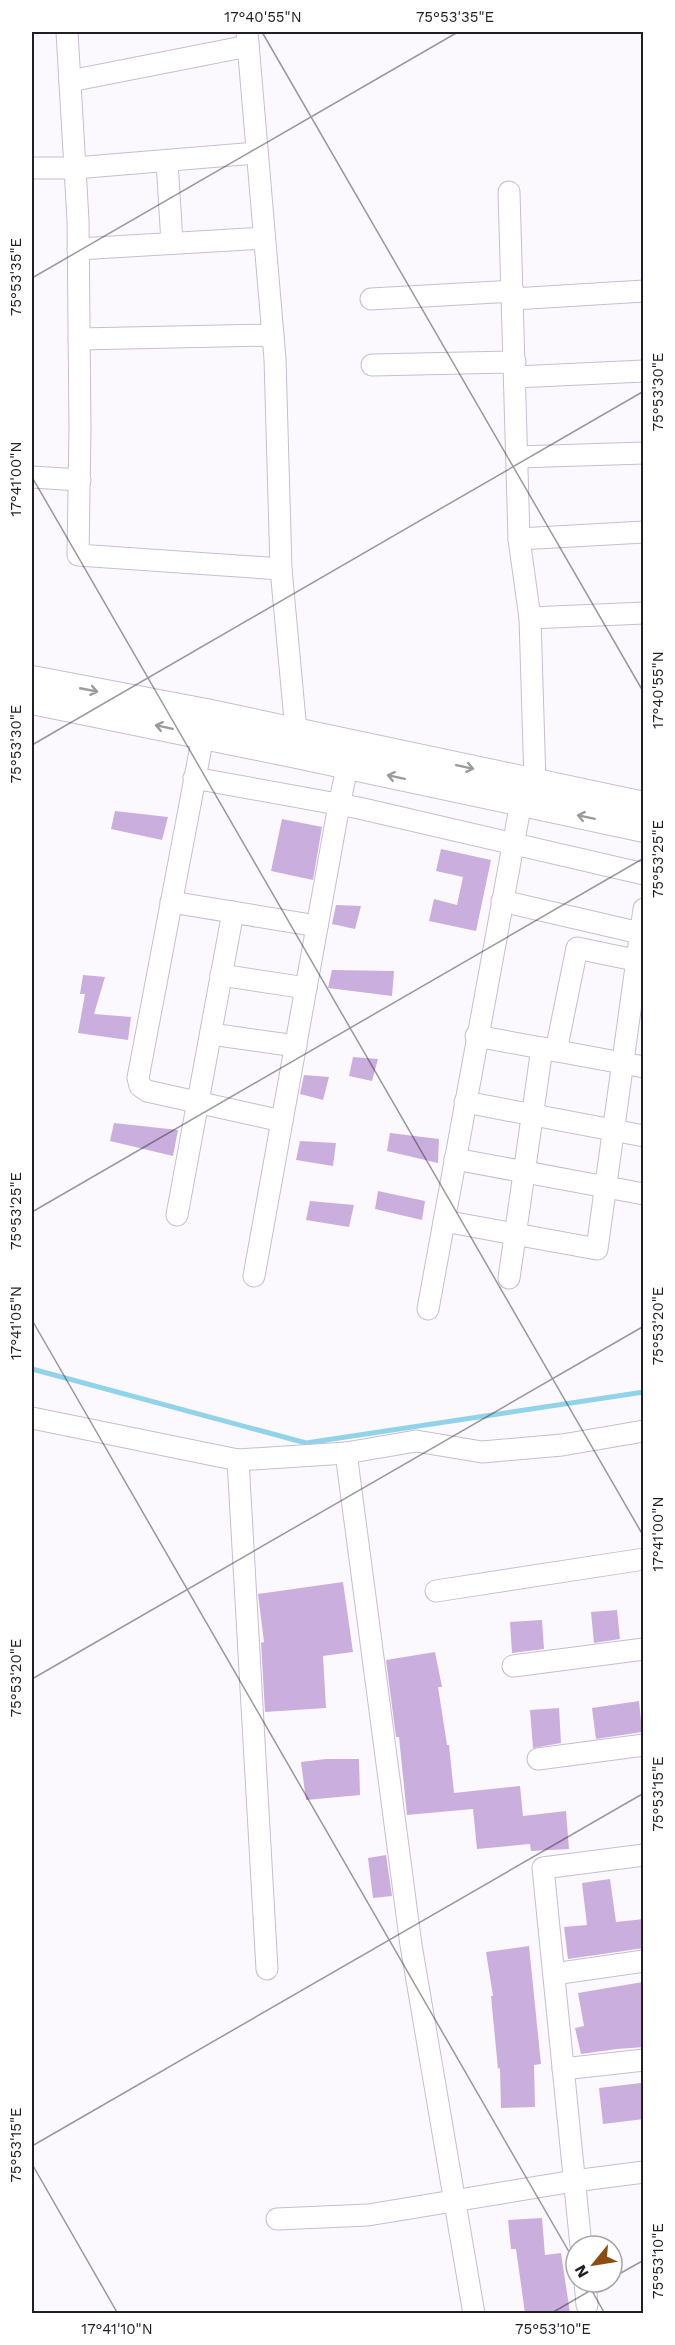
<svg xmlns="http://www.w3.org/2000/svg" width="675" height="2345" font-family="'Work Sans',sans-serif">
<rect width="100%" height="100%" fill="#fcf9fe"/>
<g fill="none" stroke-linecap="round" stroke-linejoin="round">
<path stroke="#91d4ea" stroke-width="5" d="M32,1369L306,1443L644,1392"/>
</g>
<g fill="#caaede">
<path d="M115,811L168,817L162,840L111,829Z"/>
<path d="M282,819L322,827L313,880L271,871Z"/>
<path d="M441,849L491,860L476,931L429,921L434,899L457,905L463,877L436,871Z"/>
<path d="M336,905L361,906L355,929L332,924Z"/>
<path d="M332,970L394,971L392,996L328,988Z"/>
<path d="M83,975L105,977L94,1014L131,1017L128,1040L78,1033L85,994H80Z"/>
<path d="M353,1057L378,1059L372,1081L349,1076Z"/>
<path d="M304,1075L329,1077L323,1100L300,1094Z"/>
<path d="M114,1123L178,1130L173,1156L110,1141Z"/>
<path d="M390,1133L439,1139L438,1163L387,1151Z"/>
<path d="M300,1141L336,1143L333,1166L296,1160Z"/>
<path d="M378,1191L425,1201L422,1220L375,1209Z"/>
<path d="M310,1201L354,1205L349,1227L306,1220Z"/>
<path d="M343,1582L353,1652L323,1656L326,1708L265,1712L261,1643L264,1642L258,1594Z"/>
<path d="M617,1610L620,1639L594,1643L591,1612Z"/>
<path d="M542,1620L544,1649L512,1653L510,1622Z"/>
<path d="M435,1652L442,1687H438L447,1745H449L454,1793L520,1786L523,1816L566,1811L569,1849L531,1851L530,1844L477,1849L473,1809L407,1815L399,1737H396L386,1660Z"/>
<path d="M639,1701L642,1732L596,1739L592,1708Z"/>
<path d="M559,1708L561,1743L533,1748L530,1710Z"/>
<path d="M326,1759H359L360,1795L306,1800L301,1762Z"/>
<path d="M386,1855L392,1896L373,1898L368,1858Z"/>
<path d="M610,1879L616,1922L644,1919V1948L568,1959L564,1927L587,1925L582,1883Z"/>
<path d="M529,1946L541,2064L534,2065L535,2107L501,2108L500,2068L498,2069L491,1996H493L486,1952Z"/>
<path d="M643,1982L644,2047L617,2049L581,2054L575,2028L584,2026L578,1993Z"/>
<path d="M641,2083L644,2119L603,2124L599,2088Z"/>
<path d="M542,2218L545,2255L561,2253L570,2313H525L516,2249H511L508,2220Z"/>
</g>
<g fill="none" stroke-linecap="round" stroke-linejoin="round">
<g stroke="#c9bcd2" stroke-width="23">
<g id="minor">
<path d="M67,32L78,220L80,429L78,555L281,569"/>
<path d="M247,32L275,359L281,569L296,731L294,746"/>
<path d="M70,81L248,46"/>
<path d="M167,161L172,243"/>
<path d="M32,168H75L257,153"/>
<path d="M509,192L519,539L530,618L535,782"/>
<path d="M78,249L264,238"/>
<path d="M371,299L513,291"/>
<path d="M513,299L644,291"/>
<path d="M79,339L273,335"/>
<path d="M372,365L515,362"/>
<path d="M516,377L644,371"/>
<path d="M518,457L644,453"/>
<path d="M32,477L80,480"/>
<path d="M519,539L644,532"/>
<path d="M530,618L644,613"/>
<path d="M203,736L138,1078L140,1086L147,1091L282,1121"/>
<path d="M194,778L359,808L644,874"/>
<path d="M502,901L640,933"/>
<path d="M171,902L317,926"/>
<path d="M221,975L306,988"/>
<path d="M211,1034L296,1046"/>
<path d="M476,1036L644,1067"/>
<path d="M556,1051L577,948L644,962"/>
<path d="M465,1102L644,1136"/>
<path d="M455,1159L644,1194"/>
<path d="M177,1215L233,912"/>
<path d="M444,1221L597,1249L644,909"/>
<path d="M254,1276L339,805L351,750"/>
<path d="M509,1278L542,1048"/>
<path d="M428,1309L521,802"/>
<path d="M32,1418L238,1460"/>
<path d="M346,1453L411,1945L474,2314"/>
<path d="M436,1591L644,1559"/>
<path d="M513,1666L644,1649"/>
<path d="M538,1759L644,1745"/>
<path d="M267,1969L238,1460L346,1453L416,1441L482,1452L562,1445L644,1431"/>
<path d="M554,1974L644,1961"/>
<path d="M563,2069L644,2060"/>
<path d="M277,2219L368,2215L574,2181L644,2172"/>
<path d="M581,2246L543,1868L644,1855"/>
<path d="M585,2282L587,2305"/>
</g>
</g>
<g stroke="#c9bcd2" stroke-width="28">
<g id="tertiary">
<path d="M32,679L206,712L644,805"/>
<path d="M32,701L292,754L644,829"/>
</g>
</g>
<use href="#minor" stroke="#fff" stroke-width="21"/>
<use href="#tertiary" stroke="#fff" stroke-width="26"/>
</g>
<defs><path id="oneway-shaft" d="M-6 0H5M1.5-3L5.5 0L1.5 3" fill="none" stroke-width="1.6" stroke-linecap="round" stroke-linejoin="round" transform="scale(1.5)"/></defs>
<g stroke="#9c9a9d">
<use href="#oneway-shaft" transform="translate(89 690) rotate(11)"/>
<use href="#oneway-shaft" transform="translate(164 727) rotate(-168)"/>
<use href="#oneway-shaft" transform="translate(465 767) rotate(12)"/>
<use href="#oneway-shaft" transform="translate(396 777) rotate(-168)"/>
<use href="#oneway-shaft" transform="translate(586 817) rotate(-168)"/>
</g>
<path fill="none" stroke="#231e26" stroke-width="1.5" stroke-opacity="0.45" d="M262,32L644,693M32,278L458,32M32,477L644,1537M32,745L644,391M32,1212L644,858M32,1320L576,2264M32,1679L644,1326M32,2146L644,1793M32,2164L118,2314M612,2278L644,2260M587,2282L605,2314M550,2314L605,2282"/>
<rect width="675" height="2345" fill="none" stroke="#ffffff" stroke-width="66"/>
<g transform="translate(594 2264) rotate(240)"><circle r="28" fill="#ffffff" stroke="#a7a5a8" stroke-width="1.5"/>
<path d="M0-4.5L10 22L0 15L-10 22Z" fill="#8b4d10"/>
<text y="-9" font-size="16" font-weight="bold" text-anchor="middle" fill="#231e26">N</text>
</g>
<rect x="33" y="33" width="609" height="2279" fill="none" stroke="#231e26" stroke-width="2"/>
<g font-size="15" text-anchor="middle" fill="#231e26">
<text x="263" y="22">17°40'55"N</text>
<text x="455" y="22">75°53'35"E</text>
<text transform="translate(16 277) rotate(-90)" y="5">75°53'35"E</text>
<text transform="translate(658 392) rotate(-90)" y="5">75°53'30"E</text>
<text transform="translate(16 479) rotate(-90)" y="5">17°41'00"N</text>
<text transform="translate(658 690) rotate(-90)" y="5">17°40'55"N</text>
<text transform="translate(16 744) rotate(-90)" y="5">75°53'30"E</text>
<text transform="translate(658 859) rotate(-90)" y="5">75°53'25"E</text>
<text transform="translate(16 1211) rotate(-90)" y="5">75°53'25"E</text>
<text transform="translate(16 1323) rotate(-90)" y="5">17°41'05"N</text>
<text transform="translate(658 1326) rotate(-90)" y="5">75°53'20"E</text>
<text transform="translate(658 1534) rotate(-90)" y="5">17°41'00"N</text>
<text transform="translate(16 1678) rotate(-90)" y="5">75°53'20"E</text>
<text transform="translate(658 1794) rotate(-90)" y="5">75°53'15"E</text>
<text transform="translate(16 2145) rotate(-90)" y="5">75°53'15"E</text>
<text transform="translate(658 2261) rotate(-90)" y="5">75°53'10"E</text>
<text x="117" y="2334">17°41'10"N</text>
<text x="553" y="2334">75°53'10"E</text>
</g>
</svg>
